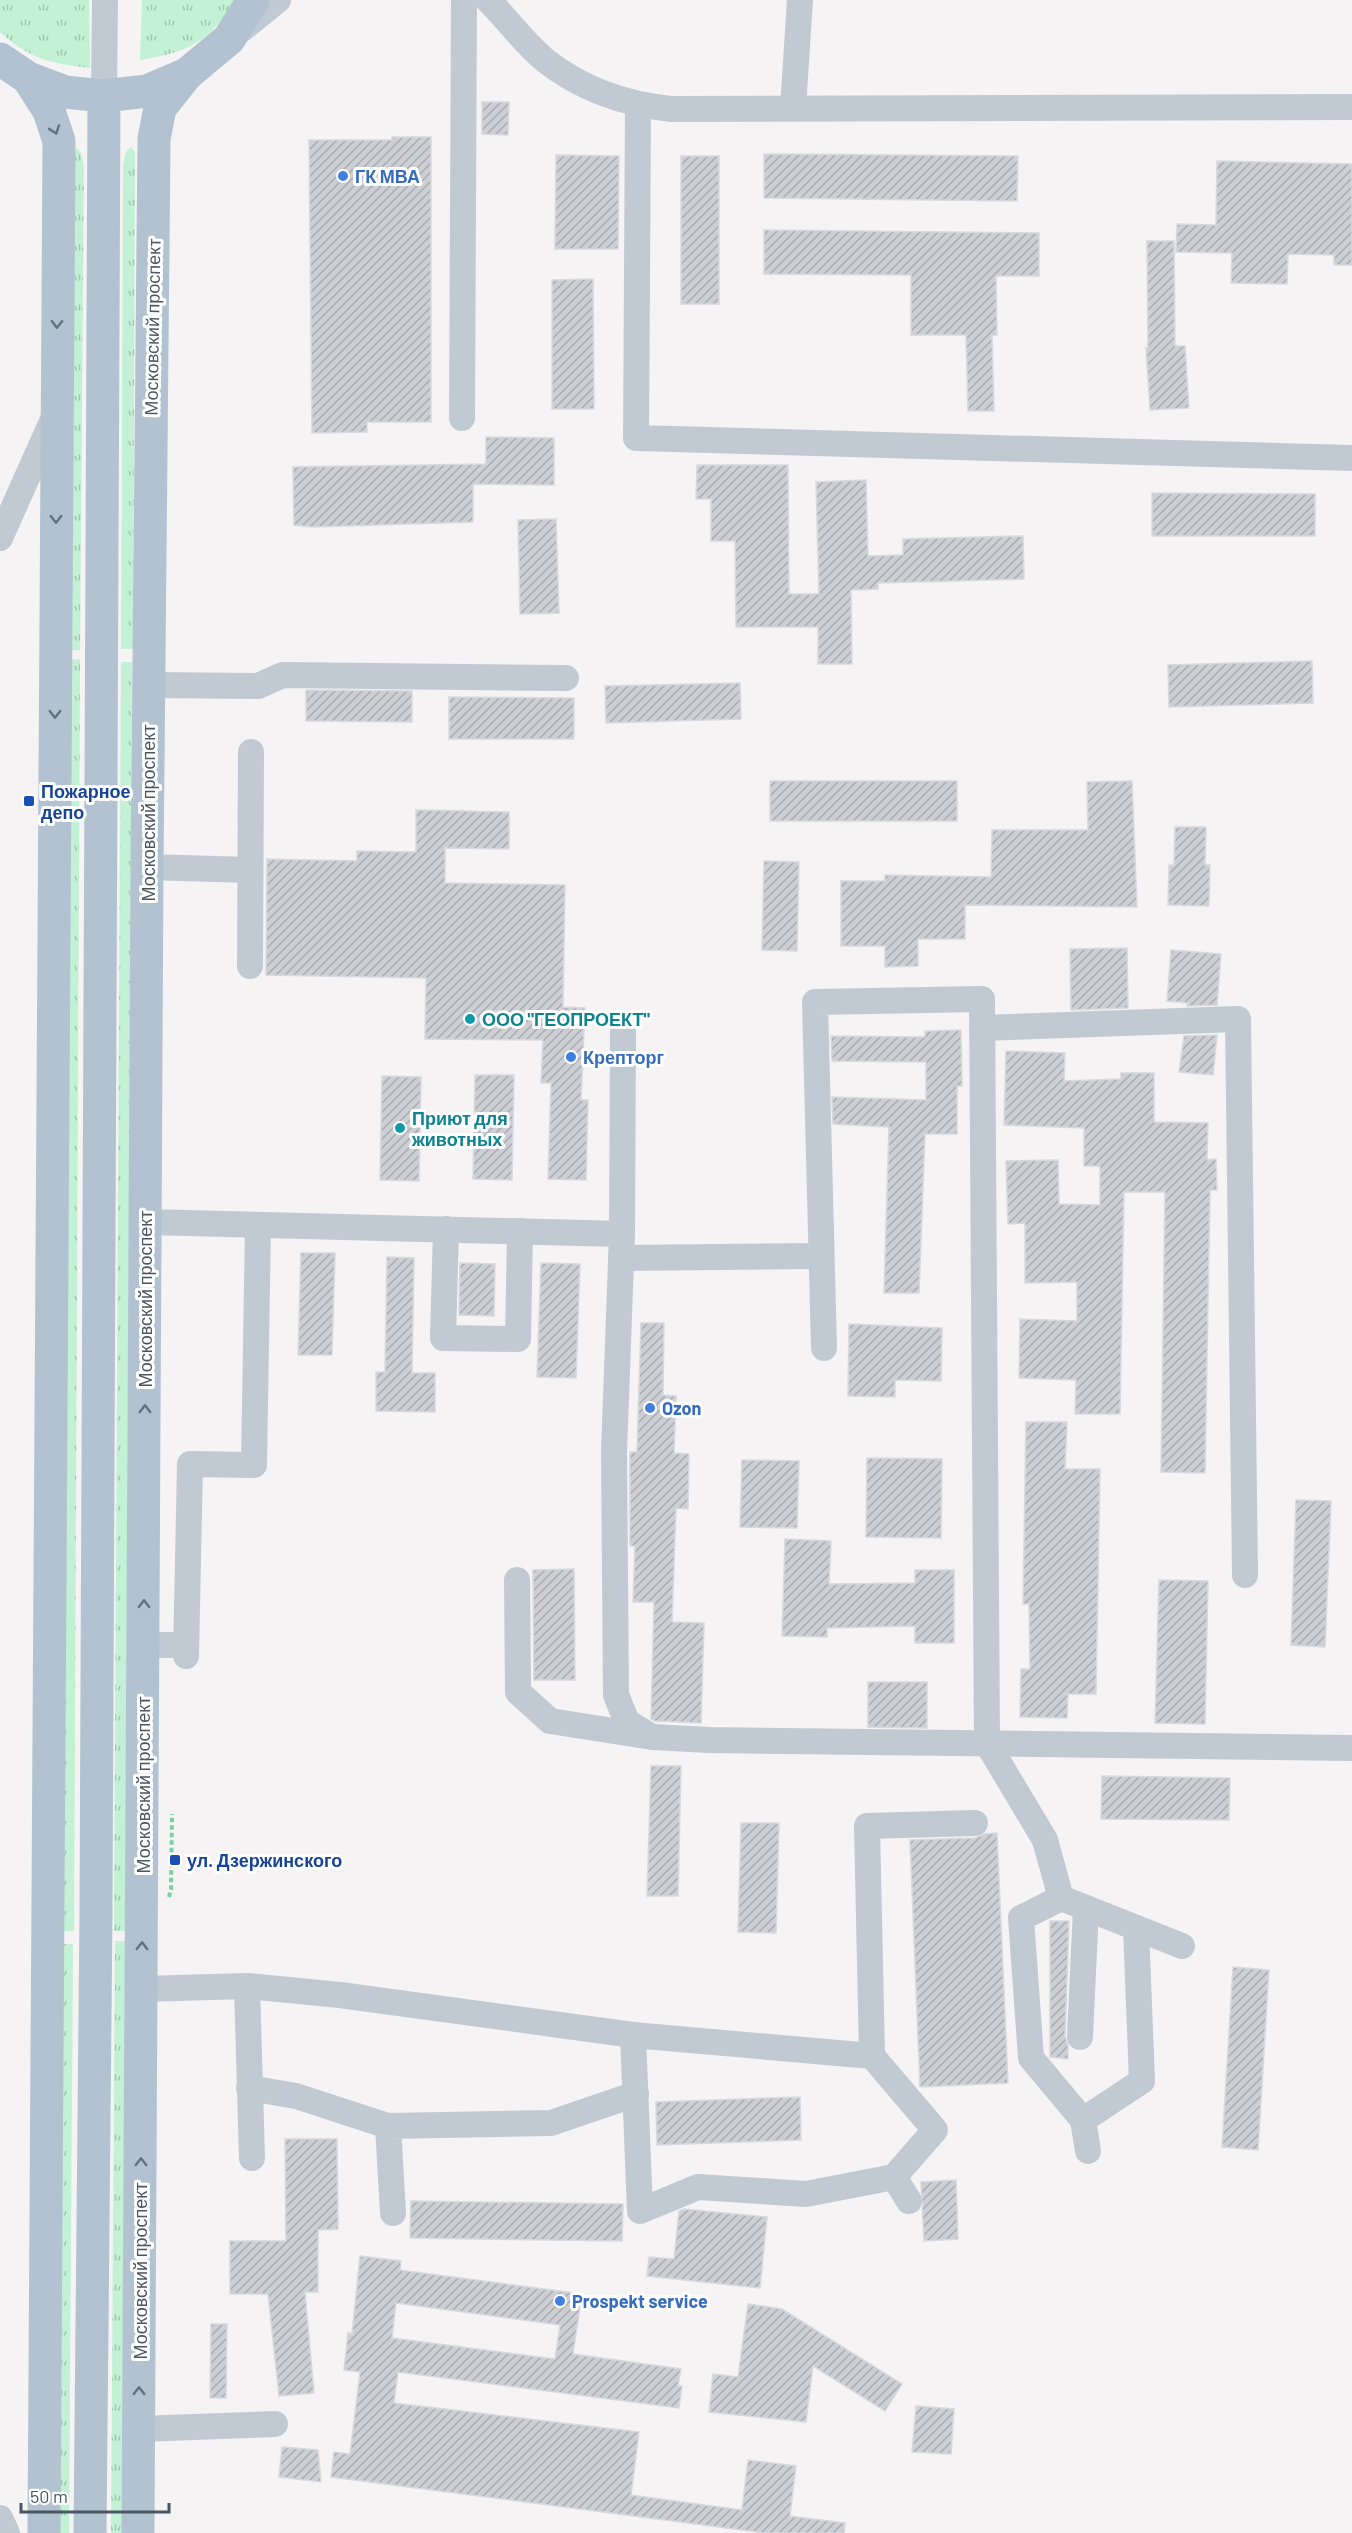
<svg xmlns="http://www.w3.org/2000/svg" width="1352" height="2533" font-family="Barlow,sans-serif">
<defs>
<pattern id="grass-tufts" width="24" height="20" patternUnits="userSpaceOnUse" patternTransform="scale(1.5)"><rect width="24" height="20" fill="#c3f1d5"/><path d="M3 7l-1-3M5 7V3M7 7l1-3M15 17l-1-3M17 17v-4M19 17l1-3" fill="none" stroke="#a0c6b0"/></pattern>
<pattern id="building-hatch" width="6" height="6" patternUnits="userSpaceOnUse" patternTransform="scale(1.5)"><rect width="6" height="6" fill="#cdcfd5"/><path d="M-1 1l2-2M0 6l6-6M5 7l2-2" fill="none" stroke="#a8abb0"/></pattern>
</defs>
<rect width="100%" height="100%" fill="#f5f3f3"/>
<g fill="url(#grass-tufts)">
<path d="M0,0H89L90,68C49,63 32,60 0,32Z"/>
<path d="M142,0H235C212,41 186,53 140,60Z"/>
<path d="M131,147L135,152L133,649H121L123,166L126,152Z"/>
<path d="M77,148L80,151L84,166L80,650H68L74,150Z"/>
<path d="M80,659L74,1931H62L68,660Z"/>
<path d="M121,662H132L125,1931H114Z"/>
<path d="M115,1941H125L122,2533H111Z"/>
<path d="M62,1944H73L69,2533H58Z"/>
</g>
<g fill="url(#building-hatch)" stroke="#d7d9de" stroke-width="1.5" fill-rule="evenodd">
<path d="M482,102H509L508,135L482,134Z"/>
<path d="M392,137H431V422H367V432L312,433L309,140H392Z"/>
<path d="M764,154L1018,156L1017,201L764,198Z"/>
<path d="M556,155L619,156L618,249H555Z"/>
<rect x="681" y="156" width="38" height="148"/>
<path d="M1217,161L1352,164V265H1334V255L1288,254L1287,284L1231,283L1232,253L1176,252L1177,224L1216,225Z"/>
<path d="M764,230L1039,233V276H996L997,335H992L994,411H968L966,335H911V275L764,274Z"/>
<path d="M1147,241H1174L1175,346H1185L1189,408L1150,410L1146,348H1148Z"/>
<path d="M593,279L594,409H552V280Z"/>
<path d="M486,437L554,438V485L473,484V522L312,527L294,525L293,467L486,464Z"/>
<path d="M697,465H788L789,594H819L816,482L866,480L868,556L903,555V539L1023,536L1024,579L878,583V589L851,590L852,664H818V627H736L735,541H711V499H696Z"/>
<path d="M1152,493L1315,494V536H1152Z"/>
<path d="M556,519L559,613L520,614L518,520Z"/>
<path d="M1312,661L1313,703L1169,707L1168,665Z"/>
<path d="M740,683L741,719L606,723L605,686Z"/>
<path d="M306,690L412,691V722L306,721Z"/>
<path d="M449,697L574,698V739H449Z"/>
<rect x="770" y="781" width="187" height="40"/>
<path d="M1132,781L1137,907L965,905V939H918V966L885,967V946H841V881H885V875L991,877L992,830H1088L1087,782Z"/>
<path d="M416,810L509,812V849L445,848V883L565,885L563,1007L585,1008L581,1100H588L586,1180L548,1179L551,1083H541L543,1040L425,1039L426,978L266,975L267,859L357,861V851L416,852Z"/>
<path d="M1175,827H1206L1205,865H1210L1209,906L1168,905L1169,865H1174Z"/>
<path d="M764,861L799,862L797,951L762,950Z"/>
<path d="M1127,948L1128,1008L1071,1010L1070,949Z"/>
<path d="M1171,950L1221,954L1217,1005L1187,1006L1188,1003L1167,1001Z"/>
<path d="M961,1030L962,1086H957V1134H925L919,1293H884L889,1127L833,1124L832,1097L926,1100V1062L832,1061L831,1036L925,1037V1031Z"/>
<path d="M1217,1035L1213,1075L1179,1072L1184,1036Z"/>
<path d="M1006,1051L1065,1053L1064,1081L1121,1079V1073H1154V1122L1208,1123L1207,1160L1216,1159L1217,1190H1210L1205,1473L1161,1472L1165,1192H1124L1120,1414H1075L1076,1380L1019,1378L1020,1319L1077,1321V1282L1025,1283V1223L1008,1224L1006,1161L1058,1160L1059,1204L1100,1205V1166H1084V1128L1004,1125Z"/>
<path d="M475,1075H514L512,1180L473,1179Z"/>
<path d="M382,1076L421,1077L419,1181L380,1180Z"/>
<path d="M301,1253H335L332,1355H298Z"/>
<path d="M387,1257L414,1258L412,1373H435V1412L376,1411V1372H385Z"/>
<path d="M460,1263L495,1264L494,1316L459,1315Z"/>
<path d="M541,1263L580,1264L576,1378L537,1377Z"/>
<path d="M641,1323H664L663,1395L676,1396L674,1453L689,1454L688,1509L676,1508L672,1622L704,1623L701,1723L655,1721L651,1719L654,1602H633L635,1546H630V1452H637Z"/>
<path d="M849,1324L942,1328L941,1381L895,1380V1397L848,1396Z"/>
<path d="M1026,1422H1067L1065,1469H1100L1096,1694H1068L1067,1718L1020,1717L1021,1669H1030L1029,1604H1023Z"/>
<path d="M867,1458L942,1459L941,1538L866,1537Z"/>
<path d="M742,1460L799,1461L797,1528L740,1527Z"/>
<path d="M1296,1500L1331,1501L1325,1647L1291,1645Z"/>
<path d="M785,1539L831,1541L829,1584L915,1583V1570H954V1643H915V1626L827,1628V1637L782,1636Z"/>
<path d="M574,1569L575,1680H534L533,1570Z"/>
<path d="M1159,1580L1208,1581L1205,1724L1155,1723Z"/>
<path d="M868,1682H927V1728L868,1727Z"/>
<path d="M651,1766H681L678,1896H647Z"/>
<path d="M1102,1776L1230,1778L1229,1820L1101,1819Z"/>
<path d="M741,1823H779L776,1933L738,1932Z"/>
<path d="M997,1833L1008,2083L920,2087L910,1840L975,1838L985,1834Z"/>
<path d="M1050,1921H1069L1065,2036L1068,2045V2059L1050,2057Z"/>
<path d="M1233,1967L1269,1970L1258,2150L1222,2147Z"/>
<path d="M800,2097L801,2140L657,2145L656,2102Z"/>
<path d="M285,2139H337L338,2229L318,2230V2292H305L314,2393L279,2396L268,2294H230V2241H286Z"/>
<path d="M956,2180L958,2239L924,2241L921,2182Z"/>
<path d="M411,2201L623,2204L622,2241L410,2238Z"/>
<path d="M684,2209L767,2217L760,2288L647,2276L649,2257L674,2259L679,2211Z"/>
<path d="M360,2256L401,2261L400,2270L582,2294L573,2354L681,2369L678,2386H682L679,2408L398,2372L394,2403L639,2432L631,2495L742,2510L748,2460L796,2466L790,2516L845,2523L844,2533H765L331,2477L334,2452L350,2454L360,2372L344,2370L348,2333L352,2334ZM396,2303L560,2325L555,2359L392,2338Z"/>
<path d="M748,2304L782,2309L902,2384L885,2411L813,2366L806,2422L709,2412L713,2374L738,2377Z"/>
<path d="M211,2324H227L226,2398H210Z"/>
<path d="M916,2406L954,2409L951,2454L912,2452Z"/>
<path d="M282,2447L318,2450L321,2482L279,2477Z"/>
</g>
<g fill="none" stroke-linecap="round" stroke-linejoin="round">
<path stroke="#7ad0a6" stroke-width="4" stroke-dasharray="4.5 3" stroke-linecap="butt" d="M169,1897L171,1889L172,1814"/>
<g stroke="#c1cad2" stroke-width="26">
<path d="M488,0C507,19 525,44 546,61C583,90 624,104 671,109L1352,107"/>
<path d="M241,30L278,0"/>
<path d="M104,96L105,0"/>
<path d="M638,106L636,438L1352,458"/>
<path d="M793,108L800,0"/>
<path d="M462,418L464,0"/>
<path d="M0,538L54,417"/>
<path d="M149,685L258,686L283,675L566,678"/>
<path d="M147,867L250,870"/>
<path d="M250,966L251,752"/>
<path d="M982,1028L1238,1019L1245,1575"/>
<path d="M623,1032L622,1234L614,1452L616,1695L627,1722L652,1737L710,1740L1352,1748"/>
<path d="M146,1222L622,1234"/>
<path d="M446,1229L443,1338L518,1339L520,1231"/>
<path d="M621,1258L821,1256"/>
<path d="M824,1348L815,1002L982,999L987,1743L1045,1840L1061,1898L1182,1946"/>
<path d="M517,1580L518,1692L550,1721L646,1736"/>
<path d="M144,1645H186"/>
<path d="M186,1656L190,1464L254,1465L258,1225"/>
<path d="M1061,1898L1021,1918L1031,2058L1083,2120"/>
<path d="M247,1986L252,2158"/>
<path d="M142,1989L247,1986L340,1995L633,2035L872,2056L867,1826L975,1823"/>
<path d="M633,2035L640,2211L698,2187L806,2194L894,2177"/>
<path d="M1080,2037L1086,1908"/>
<path d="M872,2056L935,2130L894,2177L909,2201"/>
<path d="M249,2088L296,2096L388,2126"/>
<path d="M1088,2151L1083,2120L1142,2081L1136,1928"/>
<path d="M393,2213L388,2126L551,2123L636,2094"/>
<path d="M139,2429L275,2424"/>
<path d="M0,2518L7,2533"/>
</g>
<g stroke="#b3c2d1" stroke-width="33">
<path d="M0,59L28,78L65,92L104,96L147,91L187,74L229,39L253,0"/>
<path d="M28,78L49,111L59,141L44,2533"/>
<path d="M90,2533L96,1913L104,96"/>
<path d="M138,2533L147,867L154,139L160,108L187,74"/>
</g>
</g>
<defs><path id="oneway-chevron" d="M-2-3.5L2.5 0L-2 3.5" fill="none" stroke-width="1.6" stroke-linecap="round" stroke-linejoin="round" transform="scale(1.5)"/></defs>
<g stroke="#64717d">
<use href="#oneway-chevron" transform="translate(55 130) rotate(71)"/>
<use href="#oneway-chevron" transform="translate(57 324) rotate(91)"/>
<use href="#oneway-chevron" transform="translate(56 519) rotate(90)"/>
<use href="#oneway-chevron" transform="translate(55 714) rotate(90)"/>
<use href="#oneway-chevron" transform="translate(145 1409) rotate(-90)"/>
<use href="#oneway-chevron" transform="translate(144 1604) rotate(-90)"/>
<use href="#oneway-chevron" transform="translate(142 1946) rotate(-89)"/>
<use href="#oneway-chevron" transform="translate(141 2162) rotate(-90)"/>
<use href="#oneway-chevron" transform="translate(139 2391) rotate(-90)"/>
</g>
<g fill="#3f7fe0" stroke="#fff" stroke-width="2">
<circle cx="343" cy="176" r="6"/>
<circle cx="571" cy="1057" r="6"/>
<circle cx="650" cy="1408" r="6"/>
<circle cx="560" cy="2301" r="6"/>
</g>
<g fill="#1a4fb4" stroke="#fff" stroke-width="2">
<rect x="23" y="795" width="12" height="12" rx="3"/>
<rect x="169" y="1854" width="12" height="12" rx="3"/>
</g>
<g fill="#0f9aa8" stroke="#fff" stroke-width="2">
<circle cx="470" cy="1019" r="6"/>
<circle cx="400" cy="1128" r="6"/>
</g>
<g text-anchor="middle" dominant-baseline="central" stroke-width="6" stroke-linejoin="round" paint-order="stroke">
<g font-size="18" font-weight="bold" fill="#366cbe" stroke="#fff" text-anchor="start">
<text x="355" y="176">ГК МВА</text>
<text x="583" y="1057">Крепторг</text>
<text x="662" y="1408">Ozon</text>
<text x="572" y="2301">Prospekt service</text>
</g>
<g font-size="18" fill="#4a5661" stroke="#fff">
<text transform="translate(152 327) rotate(-89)">Московский проспект</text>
<text transform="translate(148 813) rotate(-90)">Московский проспект</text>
<text transform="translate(145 1299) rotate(-90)">Московский проспект</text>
<text transform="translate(143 1785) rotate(-90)">Московский проспект</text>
<text transform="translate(140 2271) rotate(-90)">Московский проспект</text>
</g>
<g font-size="18" font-weight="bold" fill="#164399" stroke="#fff" text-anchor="start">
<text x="41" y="791">Пожарное<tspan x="41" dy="21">депо</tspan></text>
<text x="187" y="1860">ул. Дзержинского</text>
</g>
<g font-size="18" font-weight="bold" fill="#0d838f" stroke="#fff" text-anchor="start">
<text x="482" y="1019">ООО "ГЕОПРОЕКТ"</text>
<text x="412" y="1118">Приют для<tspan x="412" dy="21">животных</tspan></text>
</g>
</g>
<path d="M21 2503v9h148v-9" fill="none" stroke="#4a5661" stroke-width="3"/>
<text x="30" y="2503" font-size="18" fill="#4a5661" stroke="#ffffff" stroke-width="4.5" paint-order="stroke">50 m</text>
</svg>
